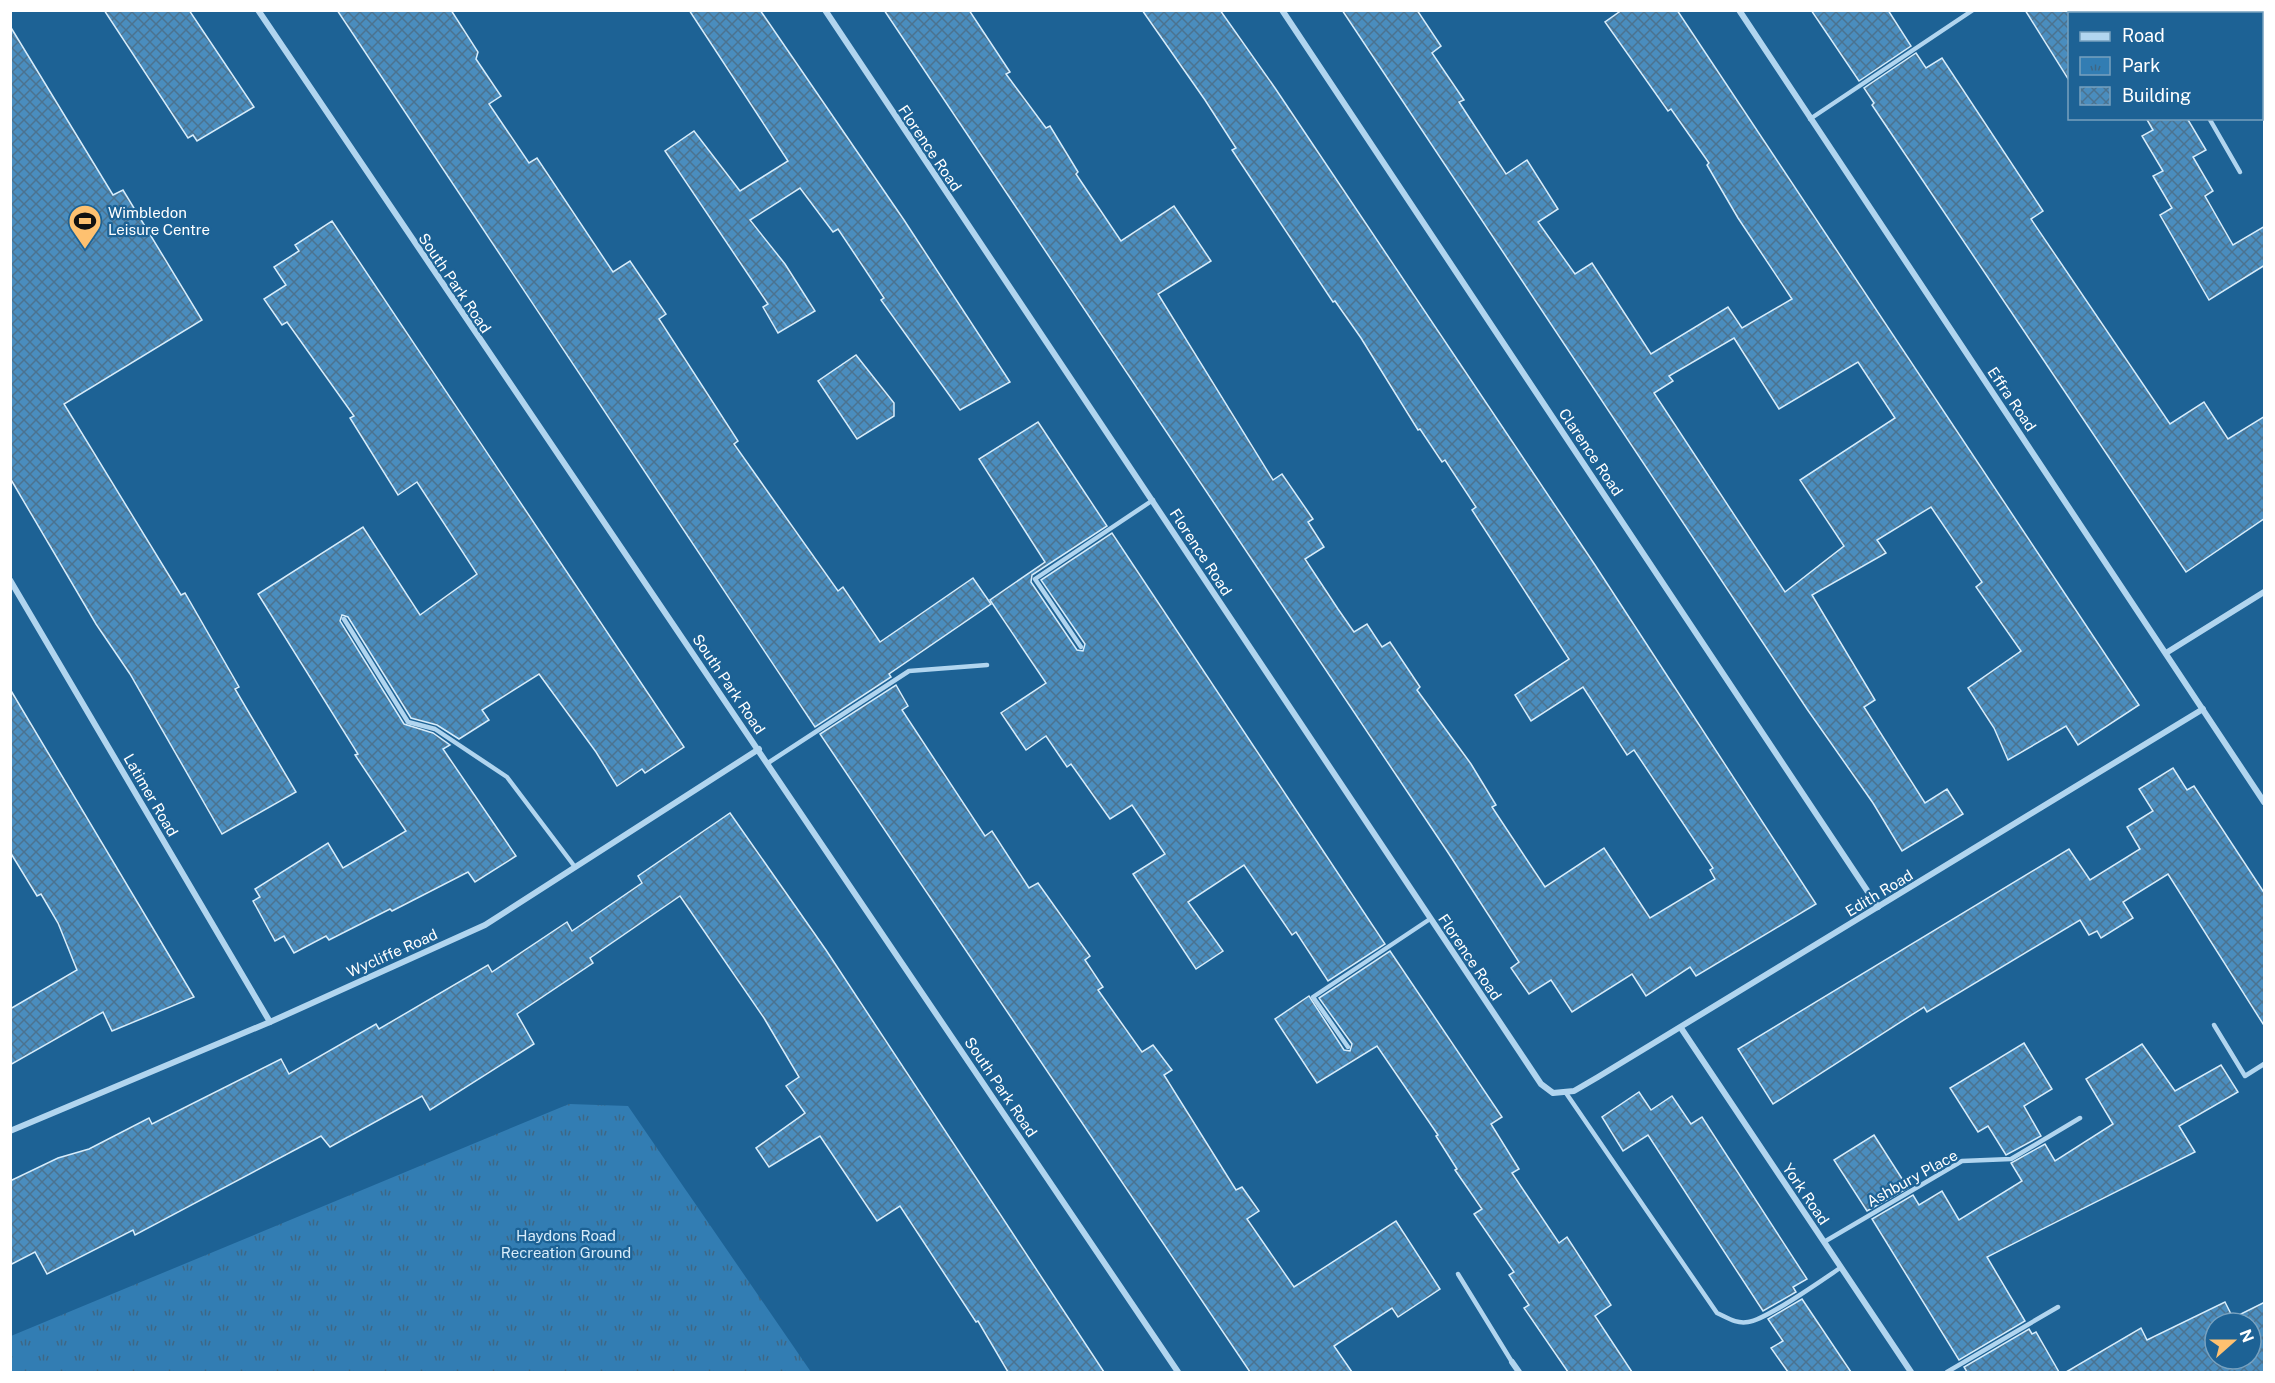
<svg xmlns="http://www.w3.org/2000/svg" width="2275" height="1383" font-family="'Public Sans',sans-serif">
<defs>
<pattern id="park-tufts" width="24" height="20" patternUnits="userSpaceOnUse" patternTransform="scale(1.5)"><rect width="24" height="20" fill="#327db3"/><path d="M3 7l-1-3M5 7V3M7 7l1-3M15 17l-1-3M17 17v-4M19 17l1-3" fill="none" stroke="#3e6785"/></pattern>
<pattern id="building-cross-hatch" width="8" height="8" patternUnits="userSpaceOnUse" patternTransform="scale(1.5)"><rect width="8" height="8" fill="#4a8dbe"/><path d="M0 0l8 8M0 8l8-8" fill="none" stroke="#4b7390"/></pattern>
</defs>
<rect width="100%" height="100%" fill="#1d6295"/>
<path fill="url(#park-tufts)" d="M569,1104L628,1106L811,1372H11V1336Z"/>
<g fill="url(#building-cross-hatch)" stroke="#d7ecfa" stroke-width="1.5" fill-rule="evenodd">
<path d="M104,10H189L254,107L197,141L193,135L188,138Z"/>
<path d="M337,10H451L478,52L476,59L501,96L489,104L508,132L529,163L537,158L613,272L630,261L666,314L659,319L738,441L734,444L838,591L843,587L880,642L973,578L991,604L889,674L891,677L815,727Z"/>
<path d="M689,10H760L904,220L1010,382L960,410L881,300L884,298L838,229L833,232L800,188L750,220L785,264L815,311L778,333L763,307L768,304L665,151L694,131L740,191L788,161Z"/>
<path d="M884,10H969L1010,72L1006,74L1046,128L1050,126L1078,172L1076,174L1121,241L1174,206L1211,261L1158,294L1273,480L1282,474L1313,519L1308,522L1324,547L1305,559L1338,609L1354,632L1367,624L1382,647L1390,642L1420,687L1417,690L1471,764L1496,805L1492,807L1545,887L1604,848L1650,918L1715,879L1710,870L1713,868L1634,750L1627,755L1583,687L1531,721L1515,695L1569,659L1472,510L1476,507L1445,460L1442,462L1420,429L1418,430L1361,338L1335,301L1333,302L1232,150L1236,148L1205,100L1142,10H1220L1275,88L1595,565L1816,904L1696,976L1690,967L1646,996L1632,974L1572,1012L1551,980L1529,994L1511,968L1519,962L1449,854Z"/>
<path d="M1342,10H1417L1441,46L1432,53L1464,100L1459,102L1506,174L1527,160L1558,209L1538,222L1575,274L1592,263L1651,354L1728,307L1742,328L1792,299L1738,218L1707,165L1709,163L1671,109L1668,111L1605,22L1622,10H1677L2139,705L2078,745L2066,726L2008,760L1994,728L1968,688L2021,651L1976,587L1982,582L1931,507L1877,540L1886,553L1812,595L1875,700L1864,707L1925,803L1947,789L1963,814L1902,851L1873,803L1807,709ZM1734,338L1779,409L1858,362L1895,418L1800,480L1844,546L1785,592L1654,393L1673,381L1669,376Z"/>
<path d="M1811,10H1888L1911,46L1859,81Z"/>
<path d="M2025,10H2070V82Z"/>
<path d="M10,26L113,195L123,190L202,320L64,404L181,595L185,593L239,687L235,689L296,792L222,834L130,674L96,624L10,478Z"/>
<path d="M1916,53L1926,68L1942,58L2043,211L2031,219L2170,424L2204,402L2228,439L2265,416V518L2186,572L1872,105L1874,103L1864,88Z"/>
<path d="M2146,118H2187L2206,150L2193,157L2213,191L2205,196L2233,245L2265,226V265L2209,300L2160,215L2172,208L2153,176L2163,171L2142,136L2153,130Z"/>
<path d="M332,221L684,747L645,773L642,769L617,786L596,752L539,674L482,710L489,720L459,739L437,725L411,718L348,617L342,615L340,621L404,724L433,733L450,745L443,749L516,856L475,882L468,872L392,911L390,909L329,940L326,936L294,953L284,936L275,941L253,901L260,897L255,889L328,843L343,868L406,831L355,755L358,754L258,594L363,527L420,615L477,574L417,482L398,495L350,418L354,416L287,322L282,325L264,299L286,285L274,267L299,251L295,245Z"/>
<path d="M856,355L894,403V416L857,439L818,381Z"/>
<path d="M1038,422L1107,526L1032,575L1031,582L1077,650L1083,651L1085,644L1041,580L1112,533L1385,944L1328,981L1296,932L1292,935L1244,865L1188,902L1223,951L1196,969L1133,874L1165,854L1132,805L1110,819L1071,764L1067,767L1046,736L1026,750L1001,713L1046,683L990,600L1045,562L979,459Z"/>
<path d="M896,685L908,706L902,710L985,836L992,831L1029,888L1038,883L1090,956L1085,960L1103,987L1098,990L1142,1052L1153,1045L1172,1070L1164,1075L1236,1190L1242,1187L1259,1211L1247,1219L1294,1287L1396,1221L1440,1289L1398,1317L1392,1308L1334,1346L1352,1372H1250L820,734Z"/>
<path d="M10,689L194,997L112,1031L103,1012L10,1065V1009L77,970L58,923L41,894L37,896L10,852Z"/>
<path d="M2173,768L2187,790L2194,786L2265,894V1027L2168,874L2123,902L2133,918L2101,938L2097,931L2089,935L2080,920L1927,1012L1924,1007L1773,1104L1738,1049L2069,849L2090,880L2140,849L2127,827L2153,811L2139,789Z"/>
<path d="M730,813L826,950L1104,1372H1008L978,1321L976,1322L900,1206L877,1221L820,1136L769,1167L756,1148L805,1113L786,1086L799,1077L764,1018L680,896L590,958L593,963L517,1014L534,1044L430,1110L422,1096L330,1147L321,1136L135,1235L133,1230L47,1274L35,1252L10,1265V1181L58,1158L89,1149L149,1118L152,1124L281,1059L289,1074L376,1024L379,1029L488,965L492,972L567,922L572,931L642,883L638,876Z"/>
<path d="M1390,951L1502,1117L1491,1124L1519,1169L1512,1173L1559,1243L1567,1237L1611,1305L1595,1316L1632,1372H1568L1524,1308L1529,1305L1509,1275L1514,1272L1474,1214L1482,1209L1455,1170L1457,1169L1436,1136L1438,1135L1377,1046L1317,1083L1275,1019L1309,996L1344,1050L1350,1051L1352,1044L1319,998Z"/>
<path d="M2024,1043L2052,1089L2024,1106L2041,1136L2006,1155L1988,1126L1978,1132L1950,1088Z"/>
<path d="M2142,1044L2175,1091L2221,1065L2238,1092L2179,1126L2195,1152L1987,1257L2025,1321L1959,1360L1872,1219L1913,1195L1919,1205L1942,1191L1959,1220L2022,1181L2011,1163L2045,1144L2055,1161L2113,1124L2086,1079Z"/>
<path d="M1639,1092L1651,1110L1672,1096L1691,1124L1702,1117L1807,1279L1793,1287L1796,1292L1763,1311L1648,1135L1623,1151L1602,1117Z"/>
<path d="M1874,1135L1908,1188L1867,1211L1834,1160Z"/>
<path d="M1802,1299L1851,1372H1788L1771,1348L1783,1341L1768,1319Z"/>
<path d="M2225,1302L2233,1318L2265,1302V1372H2066L2141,1328L2147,1340ZM2215,1323H2251V1359H2215Z"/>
<path d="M2029,1329L2032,1334L2036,1332L2059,1372H1967L1964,1367Z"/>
</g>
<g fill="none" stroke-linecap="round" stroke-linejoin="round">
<g stroke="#b1d5ef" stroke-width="4.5">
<path d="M2146,10L2148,14"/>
<path d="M2209,118L2240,172"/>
<path d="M1810,119L1973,10"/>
<path d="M344,619L408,722L435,729L507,777L575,867"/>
<path d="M1081,647L1035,579L1153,500"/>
<path d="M768,763L909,671L987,665"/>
<path d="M2214,1025L2245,1076L2264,1064"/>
<path d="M1348,1047L1313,997L1430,919"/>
<path d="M1566,1093L1717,1313C1728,1318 1736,1324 1748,1322C1766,1320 1822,1280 1840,1268"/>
<path d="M1824,1242L1962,1161L2011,1159L2080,1118"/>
<path d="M1458,1274L1512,1362"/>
<path d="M1947,1372L2058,1307"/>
</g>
<g stroke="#b1d5ef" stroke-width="6">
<path d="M258,10L1178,1372"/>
<path d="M825,10L1541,1084L1553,1093L1574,1091L1598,1077L2203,709"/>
<path d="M1282,10L1878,907"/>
<path d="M1739,10L2264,802"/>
<path d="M10,580L270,1022"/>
<path d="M2166,653L2264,592"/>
<path d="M1681,1028L1911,1372"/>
<path d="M10,1131L270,1022L485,925L759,749"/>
<path d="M1512,1362L1519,1372"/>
</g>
</g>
<defs>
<g id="stadium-pin" transform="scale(1.725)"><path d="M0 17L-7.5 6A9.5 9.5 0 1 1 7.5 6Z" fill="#fec170" stroke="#1d6295"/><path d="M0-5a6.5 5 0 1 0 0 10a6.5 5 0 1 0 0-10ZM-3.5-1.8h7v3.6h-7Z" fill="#111"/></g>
</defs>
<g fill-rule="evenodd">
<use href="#stadium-pin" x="85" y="221"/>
</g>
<g text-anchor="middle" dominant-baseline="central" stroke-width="4.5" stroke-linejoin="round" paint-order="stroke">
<g font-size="15" fill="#fff" stroke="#1d6295">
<text transform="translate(930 148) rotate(56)">Florence Road</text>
<text transform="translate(455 283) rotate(56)">South Park Road</text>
<text transform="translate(2012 399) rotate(56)">Effra Road</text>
<text transform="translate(1591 452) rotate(56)">Clarence Road</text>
<text transform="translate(1201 552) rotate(57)">Florence Road</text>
<text transform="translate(729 684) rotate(56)">South Park Road</text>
<text transform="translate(151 795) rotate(60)">Latimer Road</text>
<text transform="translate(1879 893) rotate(-31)">Edith Road</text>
<text transform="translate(392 953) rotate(-24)">Wycliffe Road</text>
<text transform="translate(1470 957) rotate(56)">Florence Road</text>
<text transform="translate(1001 1087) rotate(56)">South Park Road</text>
<text transform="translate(1912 1178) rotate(-29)">Ashbury Place</text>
<text transform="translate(1806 1194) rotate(56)">York Road</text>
</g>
<g font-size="15" fill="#fff" stroke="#1d6295" text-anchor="start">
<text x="108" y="212">Wimbledon<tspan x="108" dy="17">Leisure Centre</tspan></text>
</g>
<g font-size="15" fill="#d7ecfa" stroke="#1d6295">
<text x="566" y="1235">Haydons Road<tspan x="566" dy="17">Recreation Ground</tspan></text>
</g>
</g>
<rect width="2275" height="1383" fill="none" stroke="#ffffff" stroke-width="24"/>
<rect x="2068" y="12" width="195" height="108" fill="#1d6295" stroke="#77a1bf" stroke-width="1.5"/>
<rect x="2080" y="32" width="30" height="9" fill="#b1d5ef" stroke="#77a1bf" stroke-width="1.5"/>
<text x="2122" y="42" font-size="18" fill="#ffffff">Road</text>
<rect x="2080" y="57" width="30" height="18" fill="url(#park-tufts)" stroke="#77a1bf" stroke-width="1.5"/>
<text x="2122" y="72" font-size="18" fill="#ffffff">Park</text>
<rect x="2080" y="87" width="30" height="18" fill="url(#building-cross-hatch)" stroke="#77a1bf" stroke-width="1.5"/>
<text x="2122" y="102" font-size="18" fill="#ffffff">Building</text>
<g transform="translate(2233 1341) rotate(69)"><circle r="28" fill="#1d6295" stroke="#77a1bf" stroke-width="1.5"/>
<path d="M0-4.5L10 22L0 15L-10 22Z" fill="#fec170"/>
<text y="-9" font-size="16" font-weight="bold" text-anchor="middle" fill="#ffffff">N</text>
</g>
</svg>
